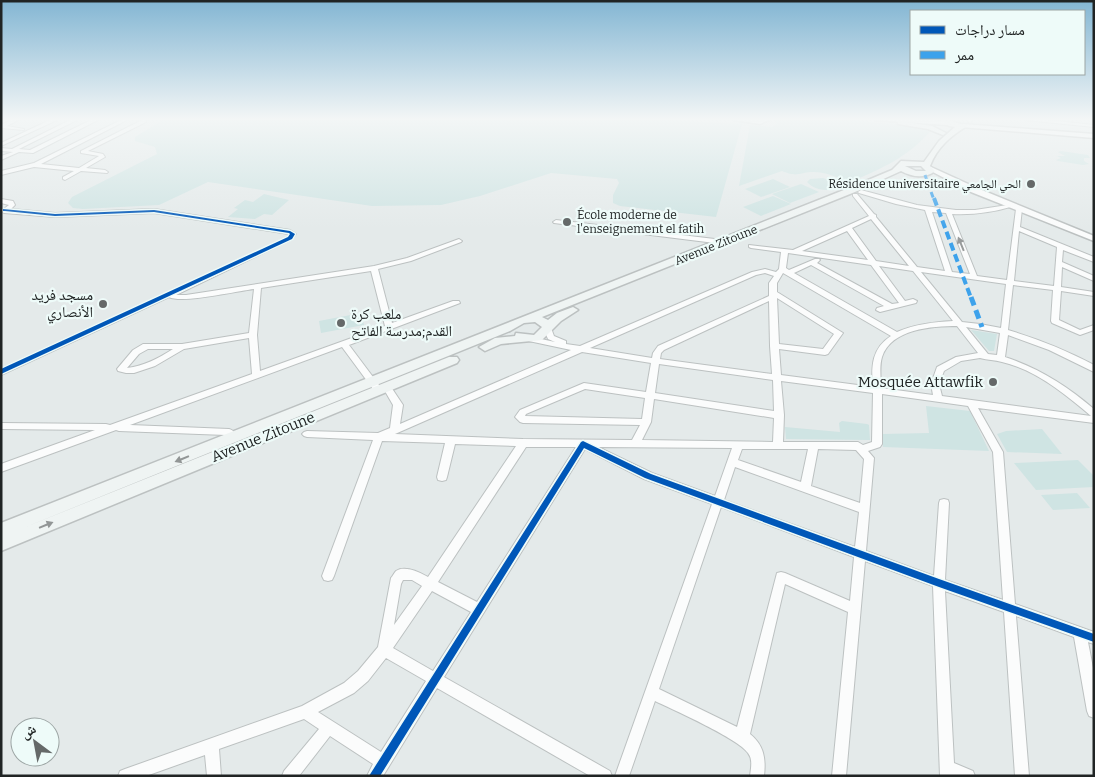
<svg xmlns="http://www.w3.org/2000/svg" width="1095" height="777" font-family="Bitter,'Noto Naskh Arabic',serif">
<rect width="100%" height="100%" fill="#e4eaea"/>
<g fill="#cfe4e3">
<path d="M163,120H665L742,124L716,217L620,206L613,203V195L619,183L617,179L551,173L480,196L441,205L372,206L208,182L159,205L83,209L73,208L68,203L72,197L157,154L155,147L135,141V137Z"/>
<path d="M775,120H850L913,126L931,131C906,158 883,168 850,182C838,178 826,172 814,172C798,172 799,178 782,171L739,186L750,125L772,127L777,124Z"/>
<path d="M1061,151L1088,155L1090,158H1084V161L1089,164L1083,165L1058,161L1056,160L1061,158L1057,156H1065L1058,152Z"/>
<path d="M823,178L835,182L836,188C827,192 814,190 807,182L810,179Z"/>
<path d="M773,179L790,187L761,197L745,189Z"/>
<path d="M801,184L819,192L790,203L772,194Z"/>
<path d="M264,194L289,200L272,215L264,214L255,219L228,217L238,209L234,208L245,200L253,202Z"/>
<path d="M773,196L791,204L761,216L743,207Z"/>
<path d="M361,313L364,325L321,333L319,321Z"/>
<path d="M971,330L997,334L994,351H989Z"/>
<path d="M926,406L970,411L989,451L883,447L882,434L929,433Z"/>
<path d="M842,421L867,424L869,425L870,440L786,439L785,427L840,432L839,423Z"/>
<path d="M1042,429L1062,454L1007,452L997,434L1006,431Z"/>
<path d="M1078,460L1094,476V487L1036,490L1014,463Z"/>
<path d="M1077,493L1090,508L1053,510L1041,495Z"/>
</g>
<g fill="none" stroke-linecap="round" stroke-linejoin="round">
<g stroke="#bcc1c1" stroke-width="2">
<g id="minor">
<path d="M11,120H18L7,126L24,129V130L1,128V125Z"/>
<path d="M50,120H57L1,146V143Z"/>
<path d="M70,120H77L19,149L30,150L91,120H98L33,153L19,152L1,160V156L13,152L1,151V148L12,149Z"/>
<path d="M121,120H127L41,164L79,168L99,156L81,153V151L142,120H146V122L88,151L103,154L105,157L86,168L105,170L108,172L107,173L81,171L65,180L63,179V177L74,171L34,167L1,175V171L34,163Z"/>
<path d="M968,120H973L970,123L968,122Z"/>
<path d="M1025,120H1047L1094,125V127Z"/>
<path d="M861,190L917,205L956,210H975L1014,204V206C994,212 974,215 952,214L977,276L1007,280L1016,209L1019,207L1022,209L1020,227L1094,257V262L1063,250L1062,262L1094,276V281L1062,267L1061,287L1094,292V296L1061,291L1059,320L1080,330L1094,325V330L1080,335L1052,323L1051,321L1053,290L1013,285L1008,330C1038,339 1066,350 1094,365V372L1049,350L1008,335L1005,357C1039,368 1067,386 1094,409V423L978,408L1003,452L1015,604L1094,632V644L1088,642L1094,673V718L1089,716L1087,711L1074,637L1016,616L1029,776H1015L1004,612L945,591L954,763L973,771L975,776H940L933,586L865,561L846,776H832L848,612L785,584L750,734C764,745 766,759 764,776H750C751,768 753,759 748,753C739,739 674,710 655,701L629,776H615L712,504L644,479L585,449L444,677L610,771L612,776H590L437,688L383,776H367L373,764L330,736L299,776H282L284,771L319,729L304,719L219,749L221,776H207L205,755L146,776H118L120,771L125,769L302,706L344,683L358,671L378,647L391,578C393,576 394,573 396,571C405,565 421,573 428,577L516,446L455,444L447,477L446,480L442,481L438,480L437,477L445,443L382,441L334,576L332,580L328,581L324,580L322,576L373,440L307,437L304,436L302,434L304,432L307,431L378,433L390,428L393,405L382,386L383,384H389L403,405L400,424L571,350L524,340L523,338L524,336H527L555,342L548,339L544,330L548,328H551L554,336L566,341V344L580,346L752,272L765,269L776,272L779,269L781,252L751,248L749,247V245L793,250L869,216L853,196V194H857L874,214L876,215V217L917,267L945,271L925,210L896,204L859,193L858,192ZM932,212L946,213L970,274L952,272ZM871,219L909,266L876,261L852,228ZM847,231L868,260L802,251ZM1019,231L1057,247L1054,286L1014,281ZM788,253L871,265L899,303L892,304L817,263L820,260L819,259H815L789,270L786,268ZM811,265L884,306L877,308L876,310L880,312L916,303L917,301L913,299L905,301L879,266L913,271L953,321C934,322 915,324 897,332L794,273ZM921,272L1006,284L1001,328L980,324L962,322ZM765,273L774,276L769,283V296L658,346L653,353L652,358L590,348L756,275ZM783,273L891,336C872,348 871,366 873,387L781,375L779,349L825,355L828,354L843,333L777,292V283ZM777,298L834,334L823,349L779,344ZM769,301L770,346L772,374L660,359L661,353L664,350ZM957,326L978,353L956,357L937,367L931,384L933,395L881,388C881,378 879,367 882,357C891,329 932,326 957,326ZM966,327L1000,333L997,355L988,354ZM582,352L651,363L646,392L584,383L520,410L515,417L520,422L523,423L640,425L632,440L523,439L395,434ZM980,358C987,360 995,360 1002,362C1036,370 1065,394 1091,416L942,396L939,384L944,371L961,361ZM659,364L773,380L774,411L655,393ZM781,381L873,393L872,442L863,445L858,442H783L784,415ZM585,389L645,398L642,419L525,416L526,414ZM882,394L968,406L993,452L1003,600L945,580L949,503L948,500L944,499L940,500L939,503L934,576L866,551L874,458L868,451L880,447L882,444ZM654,399L774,418L773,442L642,440L651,422ZM526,447H576L477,602L438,582ZM598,447L732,448L715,496L652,473ZM742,449H808L801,482L738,460ZM818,449L856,450L864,459L860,503L811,486ZM735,467L859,512L855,547L724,500ZM721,507L854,557L850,601L785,573L781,572L777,573L737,727L659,689ZM403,580H412L422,586L394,625L401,584ZM432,591L471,612L433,671L393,648ZM386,658L426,681L381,752L318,712L354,693L368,681Z"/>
<path d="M1,199L13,201L15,205L11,209L55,213L154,209L290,230L296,234L292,239L176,295H186L374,266L407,258L459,239L462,241L461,242L411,261L378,269L392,323L453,301H459L460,303L349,345L379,385L380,387L379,389H373L342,347L130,425L229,429C234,430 235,434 238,438L236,440H230L226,435L119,431L116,430L1,472V464L95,430L1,429V423L106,424L110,425L252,374L249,338L184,349L155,366L134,373H126L118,371L117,369L133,350L143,344H182L249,333L254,289C237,291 182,304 169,297L1,375V369L288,237L289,234L154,213L55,217L4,213L1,211L9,205L1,203ZM371,271L385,326L260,371L257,335L261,288ZM148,349H173C159,358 144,366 127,368L139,354Z"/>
<path d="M556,220L723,240L726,242L723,244L554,223L553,222Z"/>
</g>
</g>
<g stroke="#bcc1c1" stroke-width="3">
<g id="tertiary">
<path d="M734,120H769L760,124Z"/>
<path d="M875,120C891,120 939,117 950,123L947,125Z"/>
<path d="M963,124L1094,134V138L961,127L960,126Z"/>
<path d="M931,167L977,188L1094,236V241L971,192L929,170L928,169Z"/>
</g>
</g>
<g stroke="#bcc1c1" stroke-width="3">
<g id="secondary">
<path d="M940,120H948L967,126C951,136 937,147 930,166L935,171C925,179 912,177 901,171L855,192L542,317L548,320L557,313L573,307L578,310L561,321L542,340L501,344L485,351L479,347L495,338L515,336L516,333L534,335L542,327L535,322L524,323L510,331L23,528L449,357H457L459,360L457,363L1,551V537L6,535L1,537V523L849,188L892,170L901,161L924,162L939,141L955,127L949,126ZM905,166H921L926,171H916Z"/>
<path d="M900,121L932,126L946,133L943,135L928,129L898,124V122Z"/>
</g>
</g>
<use href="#minor" fill="#fbfcfc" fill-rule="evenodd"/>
<use href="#tertiary" fill="#fbfcfc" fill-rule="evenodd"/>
<use href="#secondary" fill="#eff4f3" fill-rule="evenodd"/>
<path stroke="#3da2eb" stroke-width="3" stroke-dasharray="6 3" stroke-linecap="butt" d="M925,175L934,200"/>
<path stroke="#3da2eb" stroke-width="4" stroke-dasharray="8 4" stroke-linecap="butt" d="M934,198L971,298"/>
<path stroke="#3da2eb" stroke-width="5" stroke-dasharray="9 5" stroke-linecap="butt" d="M971,297L982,327"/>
<g stroke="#eefbf9" stroke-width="3">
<g id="cycleway">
<path d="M3,209L55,214L154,210L290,231L295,234L292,239L1,374V369L288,237L290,234L289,233L154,212L55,216L5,211H3Z"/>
<path d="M583,441L651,474L939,579L1094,634V642L939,587L645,478L584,448L380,776H369L581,442Z"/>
</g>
</g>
<use href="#cycleway" fill="#0057b8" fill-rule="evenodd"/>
</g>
<defs><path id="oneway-solid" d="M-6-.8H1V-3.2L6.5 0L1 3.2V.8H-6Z" transform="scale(1.25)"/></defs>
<use fill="#989b9b" href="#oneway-solid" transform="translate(961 244) rotate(-112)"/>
<g fill="#929696">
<use href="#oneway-solid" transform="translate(182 459) rotate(158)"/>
<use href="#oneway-solid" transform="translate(46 525) rotate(-22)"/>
</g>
<linearGradient id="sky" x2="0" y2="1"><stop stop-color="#83b6d3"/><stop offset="0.52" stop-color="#f3f6f6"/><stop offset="1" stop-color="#f3f6f6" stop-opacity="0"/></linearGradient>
<rect width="1095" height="229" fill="url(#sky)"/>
<g fill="#656969" stroke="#eefbf9" stroke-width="2">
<circle cx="1031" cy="184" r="5"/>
<circle cx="567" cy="222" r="5"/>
<circle cx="103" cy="304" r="5"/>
<circle cx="341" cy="323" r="5"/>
<circle cx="993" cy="382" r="5"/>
</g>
<g text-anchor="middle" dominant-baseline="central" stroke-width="4.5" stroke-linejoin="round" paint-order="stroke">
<g font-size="12" fill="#202424" stroke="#eefbf9" text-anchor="end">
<text x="1021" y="184">Résidence universitaire الحي الجامعي</text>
<text x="577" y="215" text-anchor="start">École moderne de<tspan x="577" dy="14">l'enseignement el fatih</tspan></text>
</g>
<g font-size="12" fill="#202424" stroke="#eefbf9">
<text transform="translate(716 245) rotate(-22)">Avenue Zitoune</text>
</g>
<g font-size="15" fill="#202424" stroke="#eefbf9" text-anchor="end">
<text x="93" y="295">مسجد فريد<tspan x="93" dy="17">الأنصاري</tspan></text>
<text x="351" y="314" text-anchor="start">ملعب كرة<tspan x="351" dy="17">القدم;مدرسة الفاتح</tspan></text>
<text x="983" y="382">Mosquée Attawfik</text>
</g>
<g font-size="15" fill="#202424" stroke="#eefbf9">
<text transform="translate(263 437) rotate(-22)">Avenue Zitoune</text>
</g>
</g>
<rect width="1095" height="777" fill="none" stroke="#202424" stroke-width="5"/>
<rect x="910" y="10" width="175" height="65" fill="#eefbf9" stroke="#9ca5a4"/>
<rect x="920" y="26" width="25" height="8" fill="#0057b8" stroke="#9ca5a4"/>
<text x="955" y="35" font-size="15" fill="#202424">مسار دراجات</text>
<rect x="920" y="51" width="25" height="8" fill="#3da2eb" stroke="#9ca5a4"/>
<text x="955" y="60" font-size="15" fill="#202424">ممر</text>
<g transform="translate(35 742) rotate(328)"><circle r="24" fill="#eefbf9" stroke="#9ca5a4"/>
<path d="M0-4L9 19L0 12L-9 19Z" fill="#656969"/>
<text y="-8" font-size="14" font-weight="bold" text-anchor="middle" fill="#202424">ش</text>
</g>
</svg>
